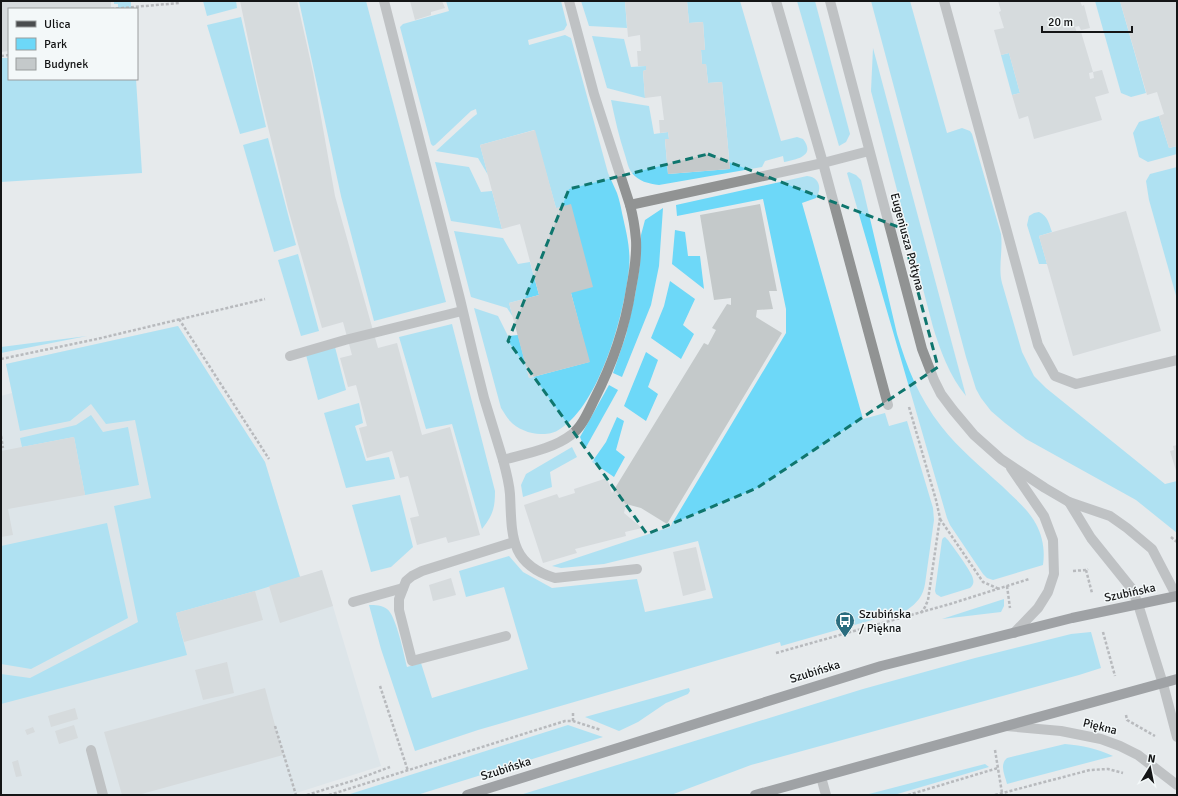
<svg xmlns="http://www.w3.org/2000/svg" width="1178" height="796" font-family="Signika,sans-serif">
<rect width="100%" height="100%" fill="#e6eaec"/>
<path fill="#d3e0e4" d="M178,326L265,462L300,577L322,570L381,766L290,795H1V396L12,393L6,364Z"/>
<g fill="#6dd8f8">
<path d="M114,1H131V9H118V4H114Z"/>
<path d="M203,1H236L237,8L207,16Z"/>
<path d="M299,1H366L446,302L374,321L341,196Z"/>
<path d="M446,1H561L567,25L564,30L528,40L529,45L565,35L571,38L608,173C611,180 614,186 617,193C619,199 621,207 622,213C626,231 631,249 629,268C625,312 600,404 560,429C555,433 548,434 543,434C532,435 517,429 510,421C506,417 504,412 501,408L474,308L498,316L508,336L518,335L529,378L589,362L571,293L556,208L534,130L480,145L488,175L478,158L436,151L473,117L477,114L476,109L471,111L435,145L433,146L431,144L400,27L403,24L449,11Z"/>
<path d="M581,1H626H625L627,28L589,26Z"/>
<path d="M687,1H740L781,141L797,137L803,139C816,156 797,159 784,162L783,156L765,161L762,167L659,185C649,184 638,181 632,173C628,168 627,161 625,155C619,137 615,119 611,100L649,106L654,134L668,132L669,139L665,140L668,174L730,169L722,82L708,83L706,64H702L701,50H705L703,22L689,23Z"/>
<path d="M797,1H815L850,134L846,142L839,146Z"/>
<path d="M871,1H910L947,133L962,128L970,131L972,134L1001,234C1003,251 998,268 1002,283L1022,352L1034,376L1046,388L1165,484L1177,481V533L1136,500L1026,439L1005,423L991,411L981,398L976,389L966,357Z"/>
<path d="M1095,1H1120L1146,93L1131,97L1121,93Z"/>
<path d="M241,17L266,127L240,134L207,25Z"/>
<path d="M592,36L624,39L631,67L646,66V70L643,71L645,98L607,88Z"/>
<path d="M873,48L966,396C950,377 940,350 933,327L871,91Z"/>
<path d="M1009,53L1020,93L1012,95L1001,55Z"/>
<path d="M1,58H9V79H136L142,173L1,182Z"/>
<path d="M1159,116L1169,148L1177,146V154L1148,162L1139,157L1133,133L1139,122Z"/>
<path d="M268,138L296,245L274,252L243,145Z"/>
<path d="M435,162L469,167L481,192L492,191L502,229L451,221Z"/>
<path d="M1177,167V299L1149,200L1146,181L1150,174Z"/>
<path d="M849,172L856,175L861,180L897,334C907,368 919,398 941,426C959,449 981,467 1002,486C1014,498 1028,509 1036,524C1043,537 1045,551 1043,565L993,580L987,578L983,574L950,525L947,518L847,173Z"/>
<path d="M807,176C820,177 822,189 816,198L802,203L863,419L885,413L889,426L907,421L933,508L934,520L925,584C923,596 917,603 907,610L781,646L780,642L478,730L415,751L381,649L369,605C375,605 382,605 387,609C396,615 404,655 407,667L421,663L432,698L528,669L504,587L466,597L459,571L509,556L523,572L552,588L637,579L645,612L713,598L698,541L604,564L561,568L552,566L670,527L786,333V309L763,199L677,216L676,205Z"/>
<path d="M663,208L659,266L651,305L622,377L613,373L626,335L635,295L640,265L641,235L645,220Z"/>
<path d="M1039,212C1048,216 1049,224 1052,232L1039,236L1047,264H1039L1027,225L1029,216L1034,213Z"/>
<path d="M675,230L685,232L688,256H700L704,289L672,264Z"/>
<path d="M454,231L503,238L518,264L530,262L539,295L509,303L513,317L507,308L471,297Z"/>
<path d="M298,254L319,331L301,336L278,260Z"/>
<path d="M670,281L695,299L683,325L694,334L681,359L651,338L664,306Z"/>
<path d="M452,324L495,491C495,508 493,515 482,529L452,424L426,429L399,337Z"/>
<path d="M178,326L265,462L300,577L255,591L176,613L187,655L1,704V674L30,678L138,622L114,506L151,498L135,420L106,424L91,404L70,421L20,431L6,364Z"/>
<path d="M87,336L1,353V347Z"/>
<path d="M335,347L346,390L318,400L306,355Z"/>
<path d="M646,352L658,360L648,387L658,394L646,421L624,406Z"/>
<path d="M609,385L618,390L585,449L580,437Z"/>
<path d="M359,403L363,423L355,426L366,461L389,457L395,479L346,488L324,413Z"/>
<path d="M91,415L103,432L128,427L139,485L85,495L74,437L22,447L20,438L76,425Z"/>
<path d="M617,417L624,421L616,450L625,457L614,477L592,462L606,442Z"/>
<path d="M572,447L577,457L550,472L552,487L523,497L521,485L526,474Z"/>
<path d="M400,495L413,547L391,567L371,572L352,505Z"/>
<path d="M107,523L128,618L31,669L1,664V546Z"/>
<path d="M945,537L948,540C953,547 972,572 973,579C974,583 973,585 970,588L941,597L936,594L935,591L942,540L943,538Z"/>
<path d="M1004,599V606L1001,612L942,619Z"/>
<path d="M1091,632L1101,668L1079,675L751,765L671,795H520L863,689L975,658L1071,634Z"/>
<path d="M689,688L690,691L688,694L666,703L638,722L619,731L585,717Z"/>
<path d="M568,725L603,737L417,795H347Z"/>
<path d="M1065,744C1084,746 1095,748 1113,756L1007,784C1005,775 999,765 1007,758Z"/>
<path d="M985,764L989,767L894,795H865Z"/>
</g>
<g fill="#c4c9ca">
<path d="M1,1H111V9H9V51L1,52Z"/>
<path d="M240,1H297L313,72L335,196L378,348L397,343L422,435L450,427L480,535L448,543L446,537L417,545L410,518L419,516L408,476L400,478L392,451L367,458L359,428L367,426L356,385L348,387L340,358L352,355L343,322L322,328L288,209L257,82Z"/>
<path d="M410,1H442L445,8L431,12V15L415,20Z"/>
<path d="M625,1H687L689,23L703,22L705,50H701L702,64H706L708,83L722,82L730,169L668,174L665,139H669L668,132L660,133L659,120H664L661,96L645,98L643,71L646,70V66H638L637,51H641L640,35L628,37Z"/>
<path d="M998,1H1080L1082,6L1084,5L1090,28L1081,30L1079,26L1075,27L1077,33L1081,32L1093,72L1089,73L1090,79L1094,78L1093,72L1102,70L1109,93L1095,97L1102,120L1034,139L1028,116L1019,119L1012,95L1020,93L1009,53L1001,55L994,30L1004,28L999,12L1001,11Z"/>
<path d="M1120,1H1177V146L1169,148L1159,116L1164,114L1157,92L1147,95Z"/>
<path d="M535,130L556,208L571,204L593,287L571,293L590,362L529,378L509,303L539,295L520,224L502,229L480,145Z"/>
<path d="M760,204L777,291H769L773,309L757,310L756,317L782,333L667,524L641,508L626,504L624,513L642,528L625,532L626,536L575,549L577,553L543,563L524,505L557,494L559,498L575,493L574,489L607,478L612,493L704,343L708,345L716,330L712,328L727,304L731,305V298L714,300L700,215Z"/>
<path d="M1126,211L1161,331L1073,356L1039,236Z"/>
<path d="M74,437L85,495L8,509L13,535L1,537V451Z"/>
<path d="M1177,445V474L1170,451L1174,450L1173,446Z"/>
<path d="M696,547L706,590L683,596L673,552Z"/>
<path d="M322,570L333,606L280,623L269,586Z"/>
<path d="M451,578L456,595L433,601L429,585Z"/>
<path d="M255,591L263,620L184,642L176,613Z"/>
<path d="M227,662L234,693L203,700L195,670Z"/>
<path d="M265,688L283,755L138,795H122L104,732Z"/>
<path d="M75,708L78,719L51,727L48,716Z"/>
<path d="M74,725L78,738L59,744L55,731Z"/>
<path d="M33,727L35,732L27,735L25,730Z"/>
<path d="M18,760L22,776L16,777L12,762Z"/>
</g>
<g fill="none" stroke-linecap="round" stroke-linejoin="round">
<g stroke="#808284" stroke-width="2.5" stroke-dasharray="3 2" stroke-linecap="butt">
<path d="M111,9L179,3"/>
<path d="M1,56L9,55"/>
<path d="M179,319L269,459"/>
<path d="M1,359L97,339L265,299"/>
<path d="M909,407L936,500L940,518L928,600L925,607L921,613"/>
<path d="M1,436L3,448"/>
<path d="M940,519L983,582L999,589"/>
<path d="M1171,537L1177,542"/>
<path d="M1086,570L1092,593"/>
<path d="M1073,571L1086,570L1088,569"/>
<path d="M1007,586L1010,608"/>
<path d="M1103,632L1115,676"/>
<path d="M776,653L950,604L1029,579"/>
<path d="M380,686L408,771"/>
<path d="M1126,715L1127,720L1155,736"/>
<path d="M573,721V712"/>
<path d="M275,726L296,795"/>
<path d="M995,750L1002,793"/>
<path d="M307,795L355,780L390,767"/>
<path d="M329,795L565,721H573L601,730"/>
<path d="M908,795L998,768"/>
<path d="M995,795L1090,770L1108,769L1123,773"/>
</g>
<g stroke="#919393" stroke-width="10">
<path d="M384,1L460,299L474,358L484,398L503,460C524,454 553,449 571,435C582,427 588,412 594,400C612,365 625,328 631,289C634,273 637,257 636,240C635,228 633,216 630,205L594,94L569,1"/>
<path d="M776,1L823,163L888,405"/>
<path d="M830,1L922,349L934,380L941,394L953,410L974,435L1001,459L1045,488L1069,502L1110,516L1127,528L1152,549L1177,597"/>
<path d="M944,1L1038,345L1055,376L1076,384L1177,360"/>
<path d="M630,205L823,163L869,151"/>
<path d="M290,356L345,340L462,311"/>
<path d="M503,460C506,471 509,482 510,494C512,535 509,564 555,578L637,569"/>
<path d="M1011,468L1044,516L1053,540L1054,574L1048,592L1038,608L1014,633"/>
<path d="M1069,502L1091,538L1132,589L1138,604L1163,684L1177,737"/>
<path d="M353,602L403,588"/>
<path d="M506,636L412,661L399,610V599L406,581L412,576L422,571L514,542"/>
<path d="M1006,726L1061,731L1101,739L1120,746L1138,755L1177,785"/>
<path d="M91,750L103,795"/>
<path d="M821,777L826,795"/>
</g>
<g stroke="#4a4d4e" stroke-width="10">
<path d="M467,795L881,666L1072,618L1177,596"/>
<path d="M755,795L1177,679"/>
</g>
</g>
<path d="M0 0H1178V796H0ZM708,154L901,228L938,367L757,488L647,534L508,341L569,189Z" fill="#e6eaec" fill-opacity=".55" fill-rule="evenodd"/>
<path fill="none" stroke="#0f766e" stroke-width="3" stroke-dasharray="8 5" stroke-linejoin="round" d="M708,154L901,228L938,367L757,488L647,534L508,341L569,189Z"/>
<defs>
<g id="bus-pin" transform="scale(1)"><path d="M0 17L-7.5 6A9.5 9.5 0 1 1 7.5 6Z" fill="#2a6d7f" stroke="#f3f8f9"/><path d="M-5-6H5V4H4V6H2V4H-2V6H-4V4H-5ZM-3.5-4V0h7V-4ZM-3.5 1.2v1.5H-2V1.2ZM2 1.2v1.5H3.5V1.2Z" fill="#fff"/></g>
</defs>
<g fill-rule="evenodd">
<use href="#bus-pin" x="845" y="621"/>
</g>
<g text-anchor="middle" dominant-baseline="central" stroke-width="3" stroke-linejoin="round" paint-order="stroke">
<g font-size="12" fill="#141516" stroke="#f3f8f9">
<text transform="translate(907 242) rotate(75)">Eugeniusza Połtyna</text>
<text transform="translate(1130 593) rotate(-12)">Szubińska</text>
<text transform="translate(815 672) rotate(-17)">Szubińska</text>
<text transform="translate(1100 727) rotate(14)">Piękna</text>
<text transform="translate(506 769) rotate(-18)">Szubińska</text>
</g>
<g font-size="12" fill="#141516" stroke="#f3f8f9" text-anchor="start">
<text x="859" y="614">Szubińska<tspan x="859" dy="14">/ Piękna</tspan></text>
</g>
</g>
<rect width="1178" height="796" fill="none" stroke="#141516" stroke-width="4"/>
<rect x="8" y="8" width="130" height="72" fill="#f3f8f9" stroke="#9a9d9e"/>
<rect x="16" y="21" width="20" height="6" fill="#4a4d4e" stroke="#9a9d9e"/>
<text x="44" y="28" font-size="12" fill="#141516">Ulica</text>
<rect x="16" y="38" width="20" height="12" fill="#6dd8f8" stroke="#9a9d9e"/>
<text x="44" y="48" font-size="12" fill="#141516">Park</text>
<rect x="16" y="58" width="20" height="12" fill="#c4c9ca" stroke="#9a9d9e"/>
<text x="44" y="68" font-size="12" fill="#141516">Budynek</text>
<g transform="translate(1150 768) rotate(10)" stroke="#f3f8f9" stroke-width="3" paint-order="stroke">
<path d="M0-3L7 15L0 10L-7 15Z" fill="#141516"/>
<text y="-6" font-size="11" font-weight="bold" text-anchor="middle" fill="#141516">N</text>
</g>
<path d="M1042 26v6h90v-6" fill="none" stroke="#141516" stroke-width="2"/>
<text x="1048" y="26" font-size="12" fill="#141516" stroke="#f3f8f9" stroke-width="3" paint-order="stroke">20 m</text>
</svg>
